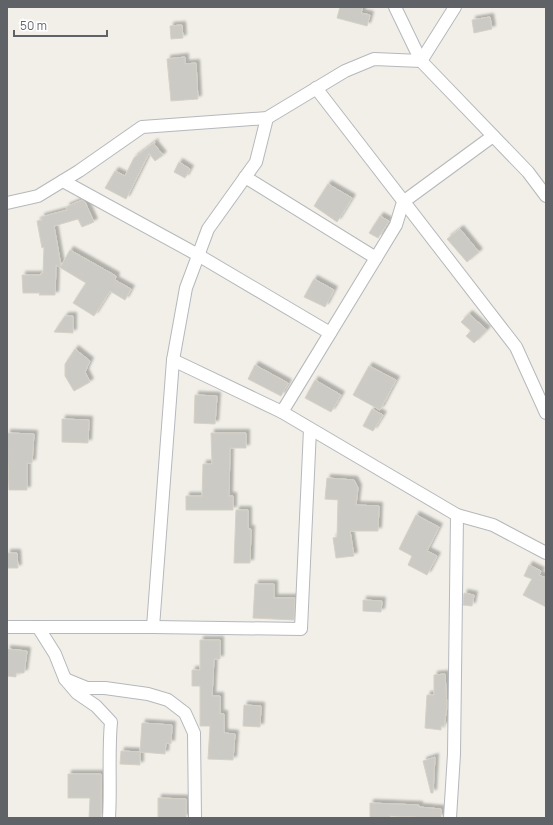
<svg xmlns="http://www.w3.org/2000/svg" width="553" height="825" font-family="Manrope,sans-serif">
<defs>
<filter id="shadow"><feDropShadow dx="3.5" dy="-3.5" stdDeviation="1" flood-color="#0004"/></filter>
</defs>
<rect width="100%" height="100%" fill="#f1efe8"/>
<g fill="#cccac5" stroke="#d6d1c6" filter="url(#shadow)">
<path d="M340,7H363L361,13L370,15L367,26L337,18Z"/>
<path d="M490,17L492,29L474,33L472,20Z"/>
<path d="M182,25L183,38L171,39L170,26Z"/>
<path d="M185,57V64L196,63L198,99L171,101L167,59Z"/>
<path d="M155,142L154,144L163,155L155,161L149,153L126,199L105,188L115,171L125,176L134,158Z"/>
<path d="M179,162L190,169L185,178L174,172Z"/>
<path d="M328,184L352,198L337,222L314,206Z"/>
<path d="M82,200L85,202L94,222L82,227L78,219L54,226L61,266L70,250L116,276L115,280L131,289L125,300L110,291L94,316L73,303L86,283L56,265L55,295H39L40,293H23L22,275H41V273H43L44,247L42,248L37,221L42,220L41,217L67,210L66,207Z"/>
<path d="M380,216L389,221L378,238L369,233Z"/>
<path d="M460,229L479,252L467,262L447,239Z"/>
<path d="M314,279L334,290L325,307L304,297Z"/>
<path d="M469,314L487,330L474,343L466,336L471,331L461,322Z"/>
<path d="M65,316H73V333L54,332Z"/>
<path d="M75,349L90,361L85,372L90,382L74,391L65,376V364Z"/>
<path d="M255,365L288,383L281,396L248,379Z"/>
<path d="M369,366L396,380L380,410L353,395Z"/>
<path d="M315,380L341,395L331,412L305,398Z"/>
<path d="M195,395L217,396L215,424L194,423Z"/>
<path d="M372,409L383,415L373,431L363,426Z"/>
<path d="M62,419L89,420L88,443L62,442Z"/>
<path d="M7,433L34,434L32,463H27V490H9Z"/>
<path d="M211,433H246V448H230L229,496H233V510H186V496H202L203,464H212Z"/>
<path d="M327,478L354,480L358,488L356,505L379,506L378,531H350L354,556L336,558L333,538L337,537L338,500L325,499Z"/>
<path d="M236,510H248V529H251L250,563H234Z"/>
<path d="M416,515L439,527L427,551L437,556L427,575L408,565L412,556L399,549Z"/>
<path d="M7,553H17L18,568H7Z"/>
<path d="M529,565L541,571L539,575L546,578V607L523,595L532,579L524,576Z"/>
<path d="M255,584H274V598H295L294,620L253,618Z"/>
<path d="M464,593L474,595L472,606L463,605Z"/>
<path d="M363,600L382,601L381,612L363,611Z"/>
<path d="M200,640H220V659H214L212,696H220V714H224V733L235,734L233,760L208,759L210,726H200V686H192V670H200Z"/>
<path d="M7,649L27,651L24,673H16V677L7,676Z"/>
<path d="M445,674L447,707L444,726H441V730L425,728L427,695H434V675Z"/>
<path d="M244,705L261,706L260,727L243,726Z"/>
<path d="M142,723L172,725L171,744L166,743L165,754L140,752Z"/>
<path d="M121,751L140,752V765L120,764Z"/>
<path d="M435,757L433,793H431L423,761Z"/>
<path d="M68,774H101V818H89L90,798H68Z"/>
<path d="M158,798L186,799V818H158Z"/>
<path d="M370,803L419,805V807L441,809V818L390,816V818H370Z"/>
</g>
<g fill="none" stroke-linecap="round" stroke-linejoin="round">
<g stroke="#b5b8bc" stroke-width="14">
<g id="minor">
<path d="M395,7L421,61L528,172L546,196"/>
<path d="M316,88L516,347L546,413"/>
<path d="M245,177L376,258"/>
<path d="M63,181L198,255L330,333"/>
<path d="M7,203L38,196L79,171L142,127L267,118L345,71L374,59L421,61L455,7"/>
<path d="M173,360L282,412"/>
<path d="M457,515L493,525L546,553"/>
<path d="M7,627H153L173,360L186,288L208,229L256,162L267,118"/>
<path d="M38,627L55,654L65,679L77,693L96,706L111,722C108,754 111,786 109,818"/>
<path d="M153,627L301,629L310,429"/>
<path d="M65,679L87,688H105L148,694L168,700L185,713L194,733L195,818"/>
<path d="M450,818L454,754L457,515L282,412L396,225L403,202L493,136"/>
</g>
</g>
<use href="#minor" stroke="#fff" stroke-width="12"/>
</g>
<rect width="553" height="825" fill="none" stroke="#5f6368" stroke-width="16"/>
<path d="M14 30v6h93v-6" fill="none" stroke="#5f6368" stroke-width="2"/>
<text x="20" y="30" font-size="12" fill="#5f6368" stroke="#ffffff" stroke-width="3" paint-order="stroke">50 m</text>
</svg>
